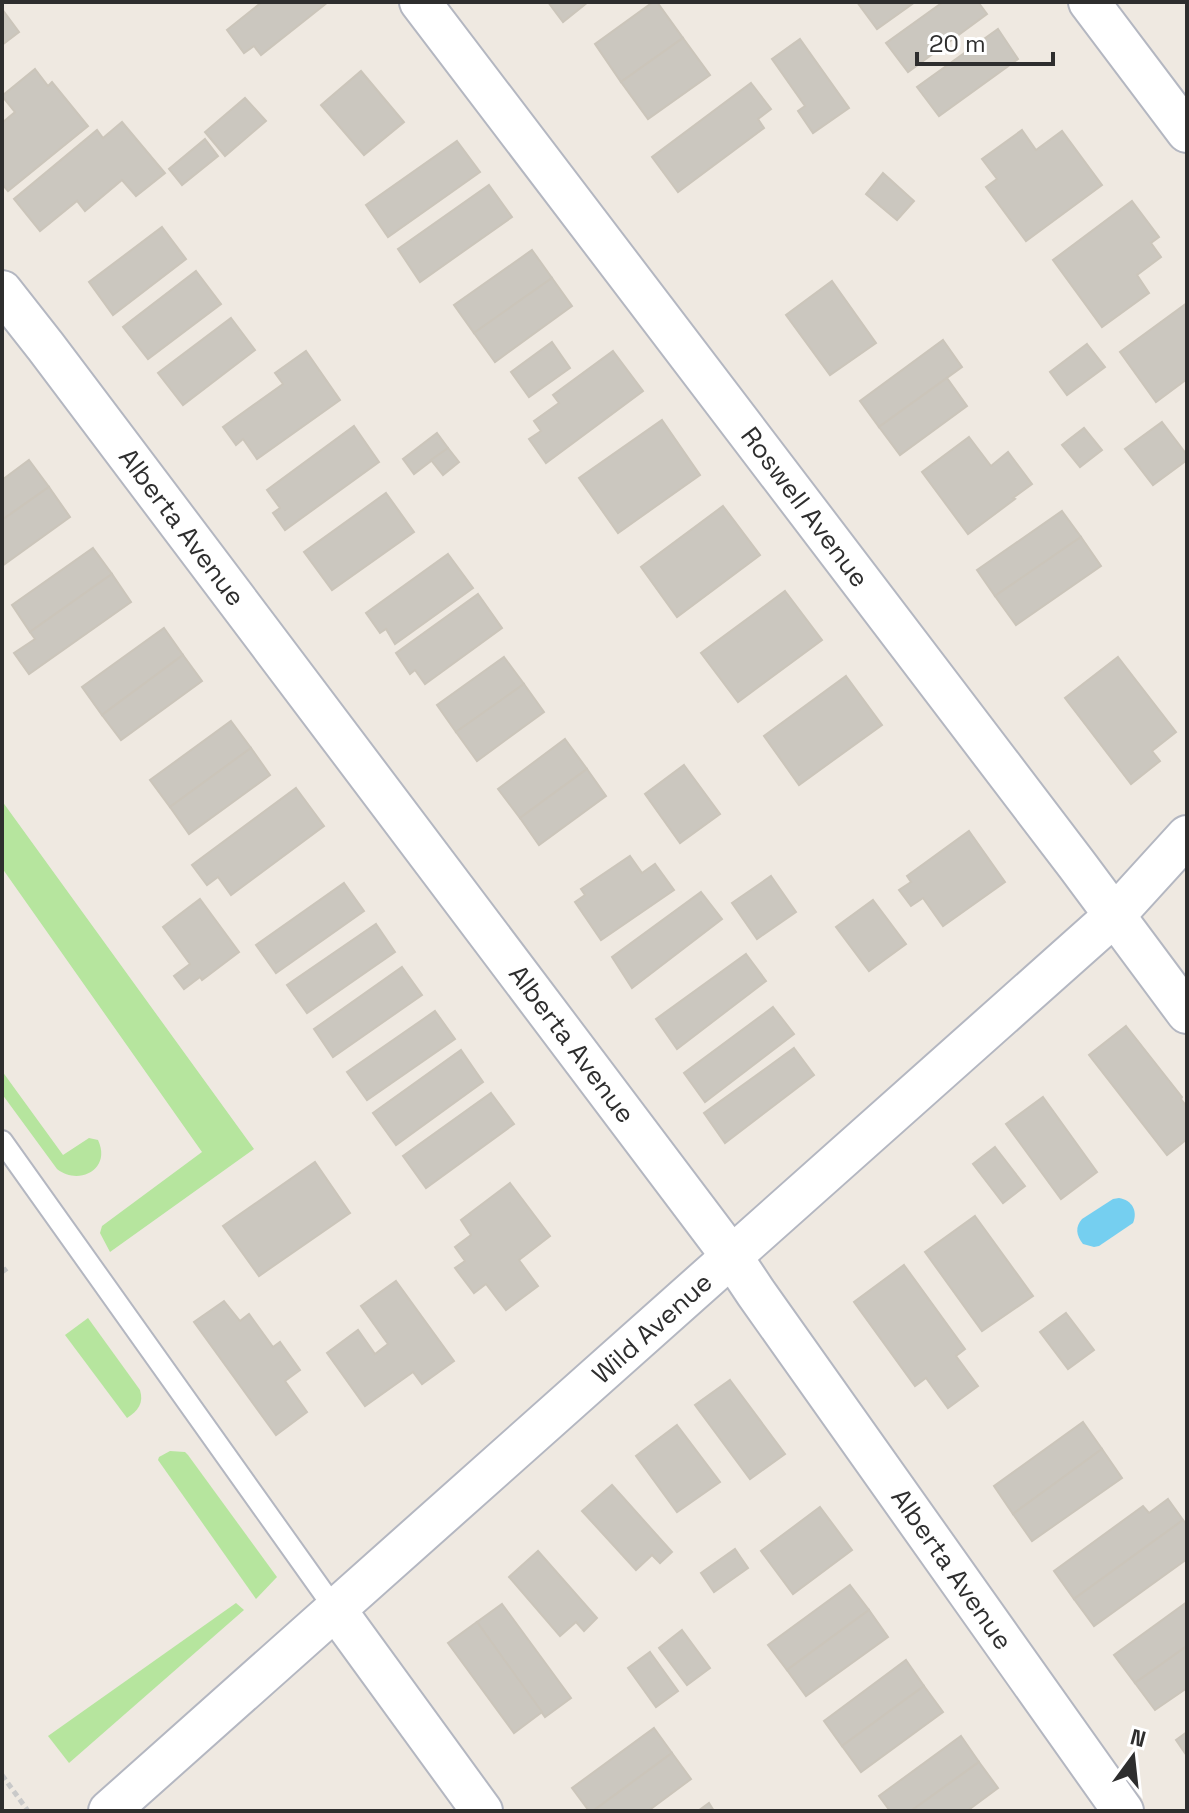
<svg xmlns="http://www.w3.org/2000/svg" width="1189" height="1813" font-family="'Space Grotesk',sans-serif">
<rect width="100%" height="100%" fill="#efe9e1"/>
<g fill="#b6e59e">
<path d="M2,801L254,1149L110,1252L100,1233L102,1226L202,1152L2,868Z"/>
<path d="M2,1071L63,1155L89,1138L98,1140C112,1170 78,1186 57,1169L2,1094Z"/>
<path d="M88,1318L140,1390C144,1403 138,1411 127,1418L65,1335Z"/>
<path d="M170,1451L185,1452L188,1455L277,1577L256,1599L158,1460L159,1457Z"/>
<path d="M236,1603L244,1610L69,1763L48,1736Z"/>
</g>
<path fill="#75cff0" d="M1119,1198C1132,1200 1138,1211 1133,1223L1099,1246L1094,1247L1083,1244C1076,1235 1075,1227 1082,1219L1113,1199Z"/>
<g fill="#cbc7bf" stroke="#cbc5ba" stroke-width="2">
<path d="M262,2H328L261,55L254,46L244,53L227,30Z"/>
<path d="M548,2H588L563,22Z"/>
<path d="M653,2H657L683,38L621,82L595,44Z"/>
<path d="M857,2H915L877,29Z"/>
<path d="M943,2H978L987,14L908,72L886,43Z"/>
<path d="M2,9L19,32L2,45Z"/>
<path d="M998,29L1018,59L939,116L917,87Z"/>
<path d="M683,38L710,75L648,119L621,82Z"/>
<path d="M800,39L849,108L813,133L798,111L805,106L772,59Z"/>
<path d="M35,69L48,86L52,82L88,126L8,191L2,184V123L15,112L2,96Z"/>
<path d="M361,71L404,122L364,155L321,105Z"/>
<path d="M751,83L771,109L758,119L764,128L678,192L652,157Z"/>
<path d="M245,98L266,121L225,156L205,132Z"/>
<path d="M122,122L165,173L136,196L122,180L85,211L77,201L40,231L14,199L97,130L103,138Z"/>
<path d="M1022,130L1036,150L1062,131L1102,185L1026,241L986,187L997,179L982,159Z"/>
<path d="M205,139L218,156L182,185L169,169Z"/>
<path d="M457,141L480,172L388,237L366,205Z"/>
<path d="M883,173L914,201L897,220L866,194Z"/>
<path d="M489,185L512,217L420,282L398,249Z"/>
<path d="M1132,201L1159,237L1151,243L1161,257L1137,275L1149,293L1102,327L1053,260Z"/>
<path d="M162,227L186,259L113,315L89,282Z"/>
<path d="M532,250L552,278L474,333L454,305Z"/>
<path d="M196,271L221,304L148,359L123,327Z"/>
<path d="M552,278L572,306L495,362L474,333Z"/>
<path d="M832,281L876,343L830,375L786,315Z"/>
<path d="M1187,303V379L1156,402L1120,352Z"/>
<path d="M231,318L255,350L183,405L158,373Z"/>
<path d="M943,340L962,367L879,427L860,401Z"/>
<path d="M552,342L570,368L529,397L511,372Z"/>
<path d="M1087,344L1105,367L1067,395L1050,372Z"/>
<path d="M306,351L340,400L257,459L243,439L236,445L223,427L283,384L275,373Z"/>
<path d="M613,351L643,391L546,463L529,439L541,431L534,421L559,403L553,395Z"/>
<path d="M947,378L967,406L900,455L879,427Z"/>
<path d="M662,420L700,475L618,533L579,478Z"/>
<path d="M1162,422L1187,455V460L1153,485L1125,449Z"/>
<path d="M354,426L379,462L285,530L273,513L280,508L267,490Z"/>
<path d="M1084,428L1102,450L1080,467L1062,445Z"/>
<path d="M437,433L448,448L414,474L403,459Z"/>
<path d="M969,437L991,466L1008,452L1032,484L1013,498L1015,499L968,534L922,472Z"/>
<path d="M448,448L459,462L443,475L431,460Z"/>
<path d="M29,460L49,487L2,520V480Z"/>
<path d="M49,487L70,517L2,566V520Z"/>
<path d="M386,493L414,532L332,590L304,552Z"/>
<path d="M723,506L760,555L677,617L641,567Z"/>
<path d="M1062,511L1081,537L995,596L977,570Z"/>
<path d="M1081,537L1101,566L1016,625L995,596Z"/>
<path d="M93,548L112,574L30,632L12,605Z"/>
<path d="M448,554L473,588L395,644L386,629L380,633L366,613Z"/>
<path d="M112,574L131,602L29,674L14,653L35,639L30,632Z"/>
<path d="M785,591L822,640L738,702L701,653Z"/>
<path d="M478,594L502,628L425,684L415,670L410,674L396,653Z"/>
<path d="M164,628L183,655L102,715L82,687Z"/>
<path d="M183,655L202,681L121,740L102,715Z"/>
<path d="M504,657L524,684L456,732L437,705Z"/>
<path d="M1118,657L1176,732L1152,751L1160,761L1131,784L1065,698Z"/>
<path d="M846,676L882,725L799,785L764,736Z"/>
<path d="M524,684L544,712L477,761L456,732Z"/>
<path d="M231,721L251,748L170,807L150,780Z"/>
<path d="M565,739L587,769L520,818L498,789Z"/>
<path d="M251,748L270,775L189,834L170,807Z"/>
<path d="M684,765L720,814L680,843L645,794Z"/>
<path d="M587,769L606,796L539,845L520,818Z"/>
<path d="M296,788L324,826L231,895L218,877L207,885L192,865Z"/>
<path d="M969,831L1005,882L943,926L923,898L911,906L899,890L911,882L907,876Z"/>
<path d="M630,856L642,873L655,864L674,890L601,940L575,902L585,895L581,889Z"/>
<path d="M771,876L796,912L757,939L732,903Z"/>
<path d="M344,883L364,911L276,973L256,945Z"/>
<path d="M701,892L722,919L632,988L612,957Z"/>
<path d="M200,899L239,952L202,980L200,977L184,989L174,976L190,964L163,927Z"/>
<path d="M873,900L906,944L869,971L836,927Z"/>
<path d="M376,924L395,952L307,1013L287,985Z"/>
<path d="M746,954L766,981L677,1049L656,1019Z"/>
<path d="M402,967L422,995L333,1057L314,1029Z"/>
<path d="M773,1007L794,1034L705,1102L684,1073Z"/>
<path d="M435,1011L455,1039L367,1100L347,1072Z"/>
<path d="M1126,1026L1182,1097L1181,1099L1187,1107V1139L1167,1155L1089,1055Z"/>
<path d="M794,1048L814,1075L725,1143L704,1113Z"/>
<path d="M461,1050L483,1082L396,1145L373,1113Z"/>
<path d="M491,1093L514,1124L426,1188L403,1156Z"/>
<path d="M1043,1097L1097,1172L1061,1199L1006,1124Z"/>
<path d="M995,1147L1025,1186L1003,1203L973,1164Z"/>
<path d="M315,1162L350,1213L259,1276L223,1226Z"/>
<path d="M510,1183L550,1236L519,1260L538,1286L506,1310L486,1284L474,1293L455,1268L465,1261L455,1247L471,1235L461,1220Z"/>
<path d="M975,1216L1033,1296L982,1331L925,1252Z"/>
<path d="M904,1265L965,1349L956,1356L978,1386L948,1408L926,1378L915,1386L854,1302Z"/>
<path d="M396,1281L454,1361L422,1384L413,1372L365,1406L327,1353L358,1330L375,1354L388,1344L361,1306Z"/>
<path d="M224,1301L240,1321L249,1314L273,1347L280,1342L300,1370L285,1381L307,1412L276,1435L194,1322Z"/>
<path d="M1066,1313L1094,1350L1068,1369L1040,1332Z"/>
<path d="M730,1380L785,1454L750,1479L695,1405Z"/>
<path d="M1083,1422L1102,1449L1013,1514L994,1486Z"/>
<path d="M677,1425L720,1482L677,1512L636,1456Z"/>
<path d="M1102,1449L1122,1478L1032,1541L1013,1514Z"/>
<path d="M612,1485L672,1552L660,1563L652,1555L636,1570L582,1511Z"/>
<path d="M1168,1499L1183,1520L1074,1599L1054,1571L1143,1506L1149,1513Z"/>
<path d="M820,1507L852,1550L793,1594L761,1551Z"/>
<path d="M1183,1520L1187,1525V1559L1094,1626L1074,1599Z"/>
<path d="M735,1549L748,1568L714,1592L701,1573Z"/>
<path d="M538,1551L597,1618L584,1631L576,1622L560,1636L509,1577Z"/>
<path d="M850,1585L869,1610L787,1670L768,1645Z"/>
<path d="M1187,1602V1646L1135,1683L1114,1655Z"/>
<path d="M502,1604L571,1698L545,1717L477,1622Z"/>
<path d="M869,1610L888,1637L806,1696L787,1670Z"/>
<path d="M477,1622L542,1712L514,1733L448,1643Z"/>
<path d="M682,1630L710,1668L687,1685L659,1648Z"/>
<path d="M1187,1646V1688L1155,1710L1135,1683Z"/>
<path d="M650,1652L678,1691L656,1707L628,1668Z"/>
<path d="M906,1660L924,1686L842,1746L824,1721Z"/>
<path d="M924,1686L943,1712L861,1772L842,1746Z"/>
<path d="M654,1728L672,1753L593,1811H589L572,1788Z"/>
<path d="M1187,1732V1756L1176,1740Z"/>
<path d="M961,1736L979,1762L911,1811H890L879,1796Z"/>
<path d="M672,1753L691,1779L648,1811H593Z"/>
<path d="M979,1762L998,1788L967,1811H911Z"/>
<path d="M709,1803L714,1811H698Z"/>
</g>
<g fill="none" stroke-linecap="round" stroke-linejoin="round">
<g stroke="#b4b7c1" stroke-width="24">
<path id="lane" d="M2,1141L335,1609"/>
</g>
<g stroke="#b4b7c1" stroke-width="44">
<g id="street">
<path d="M420,2L1077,865L1187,1013"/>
<path d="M1089,2L1187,132"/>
<path d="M2,291L46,347L732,1257L756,1293L1123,1811"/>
<path d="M335,1609L482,1811"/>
<path d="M109,1811L1115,915L1187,836"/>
</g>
</g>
<g stroke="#c9c9c9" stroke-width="5" stroke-dasharray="6 4" stroke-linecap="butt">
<path d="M2,1272L9,1267"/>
<path d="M2,1775L28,1811"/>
</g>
<use href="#lane" stroke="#fff" stroke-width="20"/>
<use href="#street" stroke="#fff" stroke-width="40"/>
</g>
<g text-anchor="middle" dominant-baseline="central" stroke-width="6" stroke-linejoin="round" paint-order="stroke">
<g font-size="26" fill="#2e2e2e" stroke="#fff">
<text transform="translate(805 507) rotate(53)">Roswell Avenue</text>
<text transform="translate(182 527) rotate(53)">Alberta Avenue</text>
<text transform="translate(572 1044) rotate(53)">Alberta Avenue</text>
<text transform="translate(652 1328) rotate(-42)">Wild Avenue</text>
<text transform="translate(952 1569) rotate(55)">Alberta Avenue</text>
</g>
</g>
<rect width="1189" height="1813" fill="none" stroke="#2e2e2e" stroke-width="8"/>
<g transform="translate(1133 1757) rotate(15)" stroke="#ffffff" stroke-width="6" paint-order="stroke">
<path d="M0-6L14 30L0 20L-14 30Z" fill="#2e2e2e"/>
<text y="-12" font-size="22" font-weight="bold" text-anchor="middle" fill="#2e2e2e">N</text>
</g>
<path d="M917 52v12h136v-12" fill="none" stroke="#2e2e2e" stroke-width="4"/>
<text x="929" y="52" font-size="24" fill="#2e2e2e" stroke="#ffffff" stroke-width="6" paint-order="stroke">20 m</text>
</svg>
